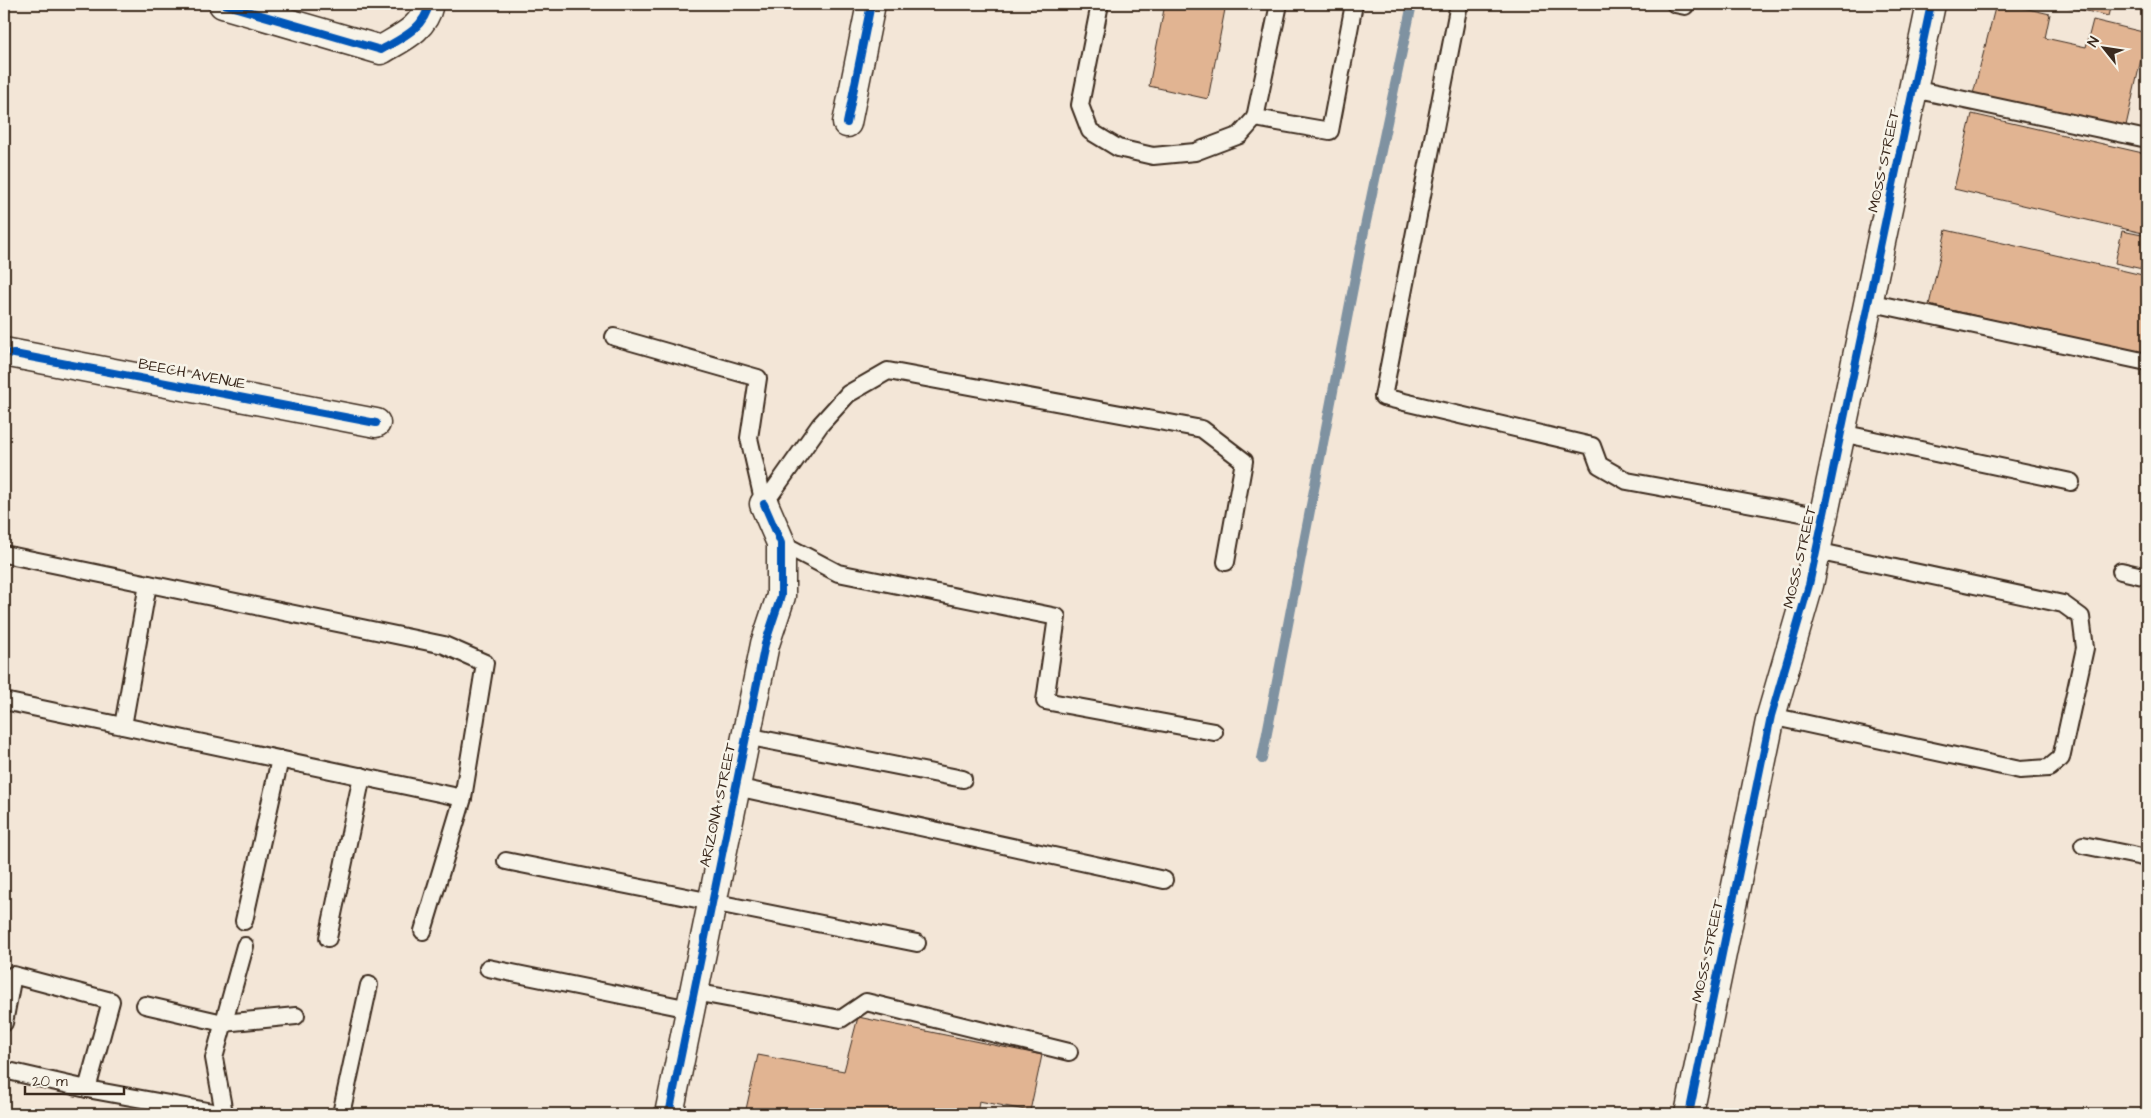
<svg xmlns="http://www.w3.org/2000/svg" width="2151" height="1118" font-family="'Architects Daughter',sans-serif">
<rect width="100%" height="100%" fill="#f3e6d7"/>
<filter id="ink" filterUnits="userSpaceOnUse"><feTurbulence type="fractalNoise" baseFrequency=".02" numOctaves="2"/><feDisplacementMap in="SourceGraphic" scale="10" xChannelSelector="R" yChannelSelector="G"/><feConvolveMatrix kernelMatrix="1 2 1 2 8 2 1 2 1" color-interpolation-filters="sRGB"/></filter>
<g filter="url(#ink)">
<g fill="none" stroke-linecap="round" stroke-linejoin="round">
<path stroke="#7f92a1" stroke-width="10" d="M1262,759L1363,236L1412,4"/>
</g>
<g fill="#e1b492" stroke="#3b2a1e">
<path d="M1165,4H1226L1208,99L1149,86Z"/>
<path d="M1996,4H2006L2050,14L2045,38L2086,47L2093,20L2147,33L2125,130L1973,94Z"/>
<path d="M2057,4H2111L2108,16Z"/>
<path d="M1972,114L2147,154V234L1954,189Z"/>
<path d="M1946,230L2147,276V355L1929,305Z"/>
<path d="M2122,231L2147,236V270L2115,263Z"/>
<path d="M858,1017L1042,1055L1030,1111L979,1101L977,1114H745L758,1055L844,1071Z"/>
</g>
<g fill="none" stroke-linecap="round" stroke-linejoin="round">
<g stroke="#3b2a1e" stroke-width="20">
<g id="lane">
<path d="M1100,4L1080,105L1090,131L1118,148L1153,156L1195,152L1240,135L1255,118"/>
<path d="M1279,4L1255,118L1330,131L1354,4"/>
<path d="M1459,4L1383,397L1592,446L1599,465L1627,481L1823,517"/>
<path d="M1675,4L1685,6"/>
<path d="M1913,89L2147,139"/>
<path d="M1868,302L2147,362"/>
<path d="M614,337L758,378L749,438L764,504"/>
<path d="M1841,433L2071,482"/>
<path d="M764,504L820,425L848,394L888,371L1202,429L1244,461L1226,562"/>
<path d="M781,543L838,573L1057,617L1045,701L1214,732"/>
<path d="M4,554L444,645L485,663L463,798"/>
<path d="M2121,571L2147,577"/>
<path d="M4,701L463,798L423,931"/>
<path d="M1771,716L2020,770L2049,768L2061,758L2085,648L2081,617L2063,604L1816,551"/>
<path d="M123,726L148,584"/>
<path d="M746,736L963,779"/>
<path d="M736,787L1164,880"/>
<path d="M2083,845L2147,858"/>
<path d="M506,861L917,943"/>
<path d="M244,921L280,759"/>
<path d="M328,938L362,776"/>
<path d="M488,968L690,1009"/>
<path d="M694,992L841,1019L866,1002L1069,1052"/>
<path d="M145,1005L223,1023L296,1016"/>
<path d="M4,1023L13,975L111,1001L87,1089L4,1070"/>
<path d="M87,1089L224,1114"/>
<path d="M224,1113L214,1058L245,946"/>
<path d="M341,1114L369,985"/>
</g>
</g>
<g stroke="#3b2a1e" stroke-width="31">
<g id="street">
<path d="M223,4L381,50C401,38 424,29 429,4"/>
<path d="M847,123L871,4"/>
<path d="M4,352L376,423"/>
<path d="M669,1114L765,644L781,596V543L764,504"/>
</g>
</g>
<g stroke="#3b2a1e" stroke-width="31">
<path id="secondary" d="M1689,1114L1771,716L1809,585L1931,4"/>
</g>
<use href="#lane" stroke="#f7f3e8" stroke-width="16"/>
<use href="#street" stroke="#f7f3e8" stroke-width="28"/>
<use href="#secondary" stroke="#f7f3e8" stroke-width="28"/>
<g stroke="#f7f3e8" stroke-width="11">
<g id="cycleway">
<path d="M223,4L381,50C401,38 424,29 429,4"/>
<path d="M847,123L871,4"/>
<path d="M4,352L376,423"/>
<path d="M669,1114L765,644L781,596V543L764,504"/>
<path d="M1689,1114L1771,716L1809,585L1931,4"/>
</g>
</g>
<use href="#cycleway" stroke="#0057b8" stroke-width="8"/>
</g>
</g>
<g text-anchor="middle" dominant-baseline="central" stroke-width="5" stroke-linejoin="round" paint-order="stroke">
<g font-size="15" fill="#3b2a1e" stroke="#f7f3e8">
<text transform="translate(1884 161) rotate(-78)">MOSS STREET</text>
<text transform="translate(192 374) rotate(11)">BEECH AVENUE</text>
<text transform="translate(1800 557) rotate(-77)">MOSS STREET</text>
<text transform="translate(718 805) rotate(-78)">ARIZONA STREET</text>
<text transform="translate(1708 951) rotate(-78)">MOSS STREET</text>
</g>
</g>
<rect width="2151" height="1118" fill="none" stroke="#f7f3e8" stroke-width="20"/>
<rect x="10" y="10" width="2131" height="1098" fill="none" stroke="#3b2a1e" stroke-width="2" filter="url(#ink)"/>
<g transform="translate(2104 48) rotate(300)" stroke="#f7f3e8" stroke-width="4" paint-order="stroke">
<path d="M0-4L9 19L0 12L-9 19Z" fill="#3b2a1e"/>
<text y="-8" font-size="14" font-weight="bold" text-anchor="middle" fill="#3b2a1e">N</text>
</g>
<path d="M25 1086v8h99v-8" fill="none" stroke="#3b2a1e" stroke-width="2.5"/>
<text x="32" y="1086" font-size="15" fill="#3b2a1e" stroke="#f7f3e8" stroke-width="4" paint-order="stroke">20 m</text>
</svg>
